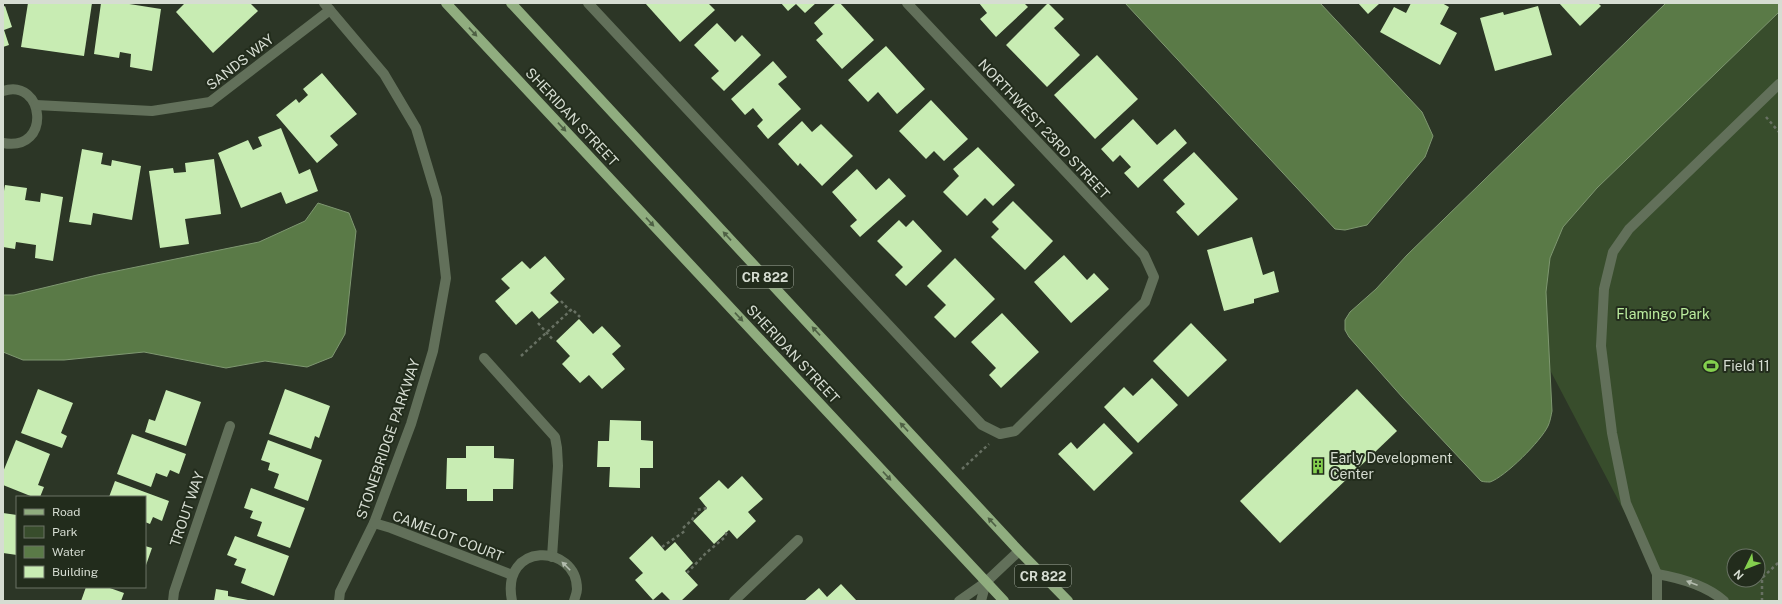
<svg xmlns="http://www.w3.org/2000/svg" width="1782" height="604" font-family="'Public Sans',sans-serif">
<rect width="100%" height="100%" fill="#2c3626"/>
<path fill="#384d2c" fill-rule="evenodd" d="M1779,12V601H1724L1657,574L1549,368L1546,292L1550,258L1563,227L1597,188ZM1734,556H1758V580H1734Z"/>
<g fill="#5a7a47" stroke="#7f9871">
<path d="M1125,3H1320L1422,112L1433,136L1425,157L1367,225L1345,230L1335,229Z"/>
<path d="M1666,3H1779V12L1597,188L1563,227L1550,258L1546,292L1552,411C1551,416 1550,422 1548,426C1541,441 1505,477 1490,482C1487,482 1484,482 1481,481L1403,398L1349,337L1345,330V320L1350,312L1376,289L1407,255Z"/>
<path d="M318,203L349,213L356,231L345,334L332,357L307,367L265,361L226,368L144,352L64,360H23L3,352V295H14L97,275L259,242L305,221Z"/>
</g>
<g fill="#c8ecb3">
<path d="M28,3H92L84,56L21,47Z"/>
<path d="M101,3H123L161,9L152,71L130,67L131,54L120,52L119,58L94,54Z"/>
<path d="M185,3H250L258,11L213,53L176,12Z"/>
<path d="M645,3H708L715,10L680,42Z"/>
<path d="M781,3H816L805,13L796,4L788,11Z"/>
<path d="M836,3H840L874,40L842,69L816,40L823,34L814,23Z"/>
<path d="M979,3H1024L1028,7L996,37L980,19L987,13Z"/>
<path d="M1048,3L1064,19L1054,28L1080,55L1047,87L1006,45Z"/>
<path d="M1358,3H1380L1368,14Z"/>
<path d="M1411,3H1442L1449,7L1440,24L1457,33L1440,65L1380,32L1394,7L1406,13Z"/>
<path d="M1559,3H1598L1601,6L1580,26Z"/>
<path d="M5,6L12,27L4,30L9,45L3,47V7Z"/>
<path d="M1538,6L1552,55L1495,71L1480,18L1503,12L1504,15Z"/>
<path d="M717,23L735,42L742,35L761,55L724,91L711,78L719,71L694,45Z"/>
<path d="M886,46L925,89L897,114L878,92L868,102L848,80Z"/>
<path d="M1097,55L1138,99L1095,139L1054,95Z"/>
<path d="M773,61L787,77L778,84L801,109L768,139L757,126L763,120L753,108L745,115L731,99Z"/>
<path d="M322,73L357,114L330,136L338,145L317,163L276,115L296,99L299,103L308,95L303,89Z"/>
<path d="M931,100L968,139L944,161L934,151L926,159L899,131Z"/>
<path d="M1133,119L1157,145L1175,129L1187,143L1138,188L1124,173L1131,167L1120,155L1113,162L1101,149Z"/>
<path d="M802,121L812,132L821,124L853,156L822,186L800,163L798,166L778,144Z"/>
<path d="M281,128L299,174L310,169L318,191L286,204L281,192L241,208L218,153L248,140L253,150L262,146L258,137Z"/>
<path d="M978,147L1015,185L993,206L985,198L967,216L943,192L959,176L953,169Z"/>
<path d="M82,149L103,153L101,164L111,166L112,160L141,166L132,220L93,213L91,225L69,222Z"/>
<path d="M1194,152L1238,199L1198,236L1176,212L1185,204L1163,180Z"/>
<path d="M214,159L221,214L185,219L189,244L160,248L149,171L173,168L174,173L186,172L185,163Z"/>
<path d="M857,169L876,190L889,178L906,196L860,237L850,226L857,220L832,192Z"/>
<path d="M5,185L27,188L25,200L40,202L41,193L63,197L53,261L35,258L36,245L16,242L15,249L3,247V197Z"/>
<path d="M1013,201L1053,241L1025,270L991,237L999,229L992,222Z"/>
<path d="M899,220L906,227L913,220L942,251L906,286L895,275L903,267L877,241Z"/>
<path d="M1252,237L1263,275L1274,271L1279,292L1254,299V303L1224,311L1207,250Z"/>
<path d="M1064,255L1087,280L1094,273L1109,289L1071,323L1034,282Z"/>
<path d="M545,256L565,279L550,293L559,302L539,319L532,311L516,325L495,301L510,288L501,279L522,261L530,269Z"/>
<path d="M955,258L995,299L955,338L934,317L946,305L927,286Z"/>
<path d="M1002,313L1039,352L1001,388L989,375L996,368L971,342Z"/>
<path d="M579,319L593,334L602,326L621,346L612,354L625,369L602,389L589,375L580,383L562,364L570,356L556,341Z"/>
<path d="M1191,323L1227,360L1188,397L1153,361Z"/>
<path d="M1152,378L1178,405L1138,443L1104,407L1124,387L1133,396Z"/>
<path d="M38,389L73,403L61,433L67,436L62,448L21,433Z"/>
<path d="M285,389L330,406L319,438L315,436L311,449L269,434Z"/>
<path d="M1357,389L1397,431L1280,543L1240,501Z"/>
<path d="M166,390L201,402L186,446L145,432L149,419L155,421Z"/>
<path d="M610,420L641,421V440L653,441V468H640V488L609,487L610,467H597L598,441H609Z"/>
<path d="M1104,423L1133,453L1094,491L1058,454L1071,442L1077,449Z"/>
<path d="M132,434L186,454L179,474L170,470L167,477L156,473L151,487L117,474Z"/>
<path d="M16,440L50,454L38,485L44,487L40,497H33L3,485V472Z"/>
<path d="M268,440L322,460L308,501L274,488L279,474L268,470L270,463L261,460Z"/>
<path d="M466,446H494V458L514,459L513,489H493V501H467V489H446L447,458H466Z"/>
<path d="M742,476L763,499L748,512L756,521L737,539L729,530L714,544L693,521L707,508L699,498L719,480L728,489Z"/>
<path d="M115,481L169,501L162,521L153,517L150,524L145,522V497H109Z"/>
<path d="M251,488L305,508L290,548L257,536L262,522L250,518L253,511L244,508Z"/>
<path d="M3,513L17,515V555L3,553Z"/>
<path d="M235,536L289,556L274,596L241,583L246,569L234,565L237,559L227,555Z"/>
<path d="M652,536L665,551L675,542L693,563L685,571L698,585L681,601H671L662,592L653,600L635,580L643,573L629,558Z"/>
<path d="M145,546L152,548L145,568Z"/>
<path d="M841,584L857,601H804L819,588L827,597Z"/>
<path d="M86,587H107L124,593L121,601H81Z"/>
<path d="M216,589L228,591V596L253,601H214Z"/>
</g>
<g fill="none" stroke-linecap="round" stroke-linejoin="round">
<g stroke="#687163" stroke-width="2.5" stroke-dasharray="3 3" stroke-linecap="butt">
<path d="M1766,117L1779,132"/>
<path d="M561,301L570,311"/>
<path d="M538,323L554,341"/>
<path d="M521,356L572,309L580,317"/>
<path d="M962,469L989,444"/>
<path d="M683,528L692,520L697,510L707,508"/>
<path d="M662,547L685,531"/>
<path d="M687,573L706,553L724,538L727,532"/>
<path d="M1762,601V578L1779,562"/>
</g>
<g stroke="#62705a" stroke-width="10">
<path d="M324,3L384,74L416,128L437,198L446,278L433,351L411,424L374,523L340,592L339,601"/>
<path d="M588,3L982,425L1000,434L1015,431L1145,302L1154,277L1144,255L907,3"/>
<path d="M3,91C44,77 53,152 3,143"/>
<path d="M36,105L152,111L210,102L330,10"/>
<path d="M484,358L555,437L557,448L558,466L552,557"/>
<path d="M374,523L391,528L512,575"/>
<path d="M1657,574C1680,578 1706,585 1724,601"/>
<path d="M173,601L174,592L230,426"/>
<path d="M512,601C500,541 577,543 577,589C577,593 575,597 574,601"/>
<path d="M734,601L798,540"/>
<path d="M959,601L986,582L1019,551"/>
<path d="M981,601L986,582"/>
<path d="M1657,601V574L1626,503L1612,433L1601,346L1604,289L1613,252L1629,229L1779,84"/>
</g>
<g stroke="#90ad7f" stroke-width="10">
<path d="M446,3L1004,601"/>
<path d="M511,3L1019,551L1068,601"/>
</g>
</g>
<defs><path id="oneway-solid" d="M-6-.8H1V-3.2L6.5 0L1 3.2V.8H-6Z"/></defs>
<g fill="#4e6044">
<use href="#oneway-solid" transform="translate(473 32) rotate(47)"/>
<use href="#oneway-solid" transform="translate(562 127) rotate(47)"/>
<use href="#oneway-solid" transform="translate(650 222) rotate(47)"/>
<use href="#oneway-solid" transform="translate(727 236) rotate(-133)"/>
<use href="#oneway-solid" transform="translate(739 317) rotate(47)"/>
<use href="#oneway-solid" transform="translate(816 331) rotate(-133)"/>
<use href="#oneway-solid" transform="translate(904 427) rotate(-133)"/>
<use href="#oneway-solid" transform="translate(887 476) rotate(47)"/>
<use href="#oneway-solid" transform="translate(992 522) rotate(-133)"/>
</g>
<g fill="#b3bcae">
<use href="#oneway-solid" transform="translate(566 566) rotate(-135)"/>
<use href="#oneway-solid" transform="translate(1692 583) rotate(-159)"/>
</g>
<defs>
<g id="stadium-bare" transform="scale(1.2)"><path d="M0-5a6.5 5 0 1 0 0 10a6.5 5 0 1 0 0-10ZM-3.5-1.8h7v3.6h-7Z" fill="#84d04e" stroke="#222c1c" stroke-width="2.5" paint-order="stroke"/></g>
<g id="building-bare" transform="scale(1.2)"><path d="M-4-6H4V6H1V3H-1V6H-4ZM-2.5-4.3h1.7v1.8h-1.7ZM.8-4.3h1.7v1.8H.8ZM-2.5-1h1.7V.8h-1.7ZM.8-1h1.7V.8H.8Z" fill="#84d04e" stroke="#222c1c" stroke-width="2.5" paint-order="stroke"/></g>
</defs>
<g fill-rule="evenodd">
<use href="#stadium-bare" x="1711" y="366"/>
<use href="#building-bare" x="1318" y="466"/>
</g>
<g text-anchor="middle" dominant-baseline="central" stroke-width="4" stroke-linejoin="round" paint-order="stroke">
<g fill="#222c1c" stroke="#a0a89b" stroke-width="1">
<rect x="737" y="266" width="56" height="22" rx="3"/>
<rect x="1015" y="565" width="56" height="22" rx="3"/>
</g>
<g font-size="13" font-weight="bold" fill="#d6ddd2">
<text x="765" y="277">CR 822</text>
<text x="1043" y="576">CR 822</text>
</g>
<g font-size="14" fill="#d6ddd2" stroke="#222c1c">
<text transform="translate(240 62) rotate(-38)">SANDS WAY</text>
<text transform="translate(572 117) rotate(47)">SHERIDAN STREET</text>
<text transform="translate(1044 129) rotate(47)">NORTHWEST 23RD STREET</text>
<text transform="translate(793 354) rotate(47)">SHERIDAN STREET</text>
<text transform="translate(388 439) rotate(-71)">STONEBRIDGE PARKWAY</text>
<text transform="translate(187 509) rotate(-71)">TROUT WAY</text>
<text transform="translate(448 536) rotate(21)">CAMELOT COURT</text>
</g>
<g font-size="14" fill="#bbec9e" stroke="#222c1c">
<text x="1663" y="314">Flamingo Park</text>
</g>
<g font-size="14" fill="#d6ddd2" stroke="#222c1c" text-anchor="start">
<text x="1723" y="366">Field 11</text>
<text x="1330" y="458">Early Development<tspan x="1330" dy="16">Center</tspan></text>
</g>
</g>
<rect width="1782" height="604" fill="none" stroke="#d6ddd2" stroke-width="8"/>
<rect x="16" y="496" width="130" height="92" fill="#222c1c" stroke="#6a7365"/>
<rect x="24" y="509" width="20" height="6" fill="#90ad7f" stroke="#6a7365"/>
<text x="52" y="516" font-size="12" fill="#d6ddd2">Road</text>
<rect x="24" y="526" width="20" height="12" fill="#384d2c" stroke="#6a7365"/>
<text x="52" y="536" font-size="12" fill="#d6ddd2">Park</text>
<rect x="24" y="546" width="20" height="12" fill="#5a7a47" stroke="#6a7365"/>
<text x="52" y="556" font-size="12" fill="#d6ddd2">Water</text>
<rect x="24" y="566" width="20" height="12" fill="#c8ecb3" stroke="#6a7365"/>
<text x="52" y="576" font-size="12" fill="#d6ddd2">Building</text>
<g transform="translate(1746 568) rotate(227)"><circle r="19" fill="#222c1c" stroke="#6a7365"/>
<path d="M0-3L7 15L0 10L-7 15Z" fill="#84d04e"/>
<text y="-6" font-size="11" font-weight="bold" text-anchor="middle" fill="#d6ddd2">N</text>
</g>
</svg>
